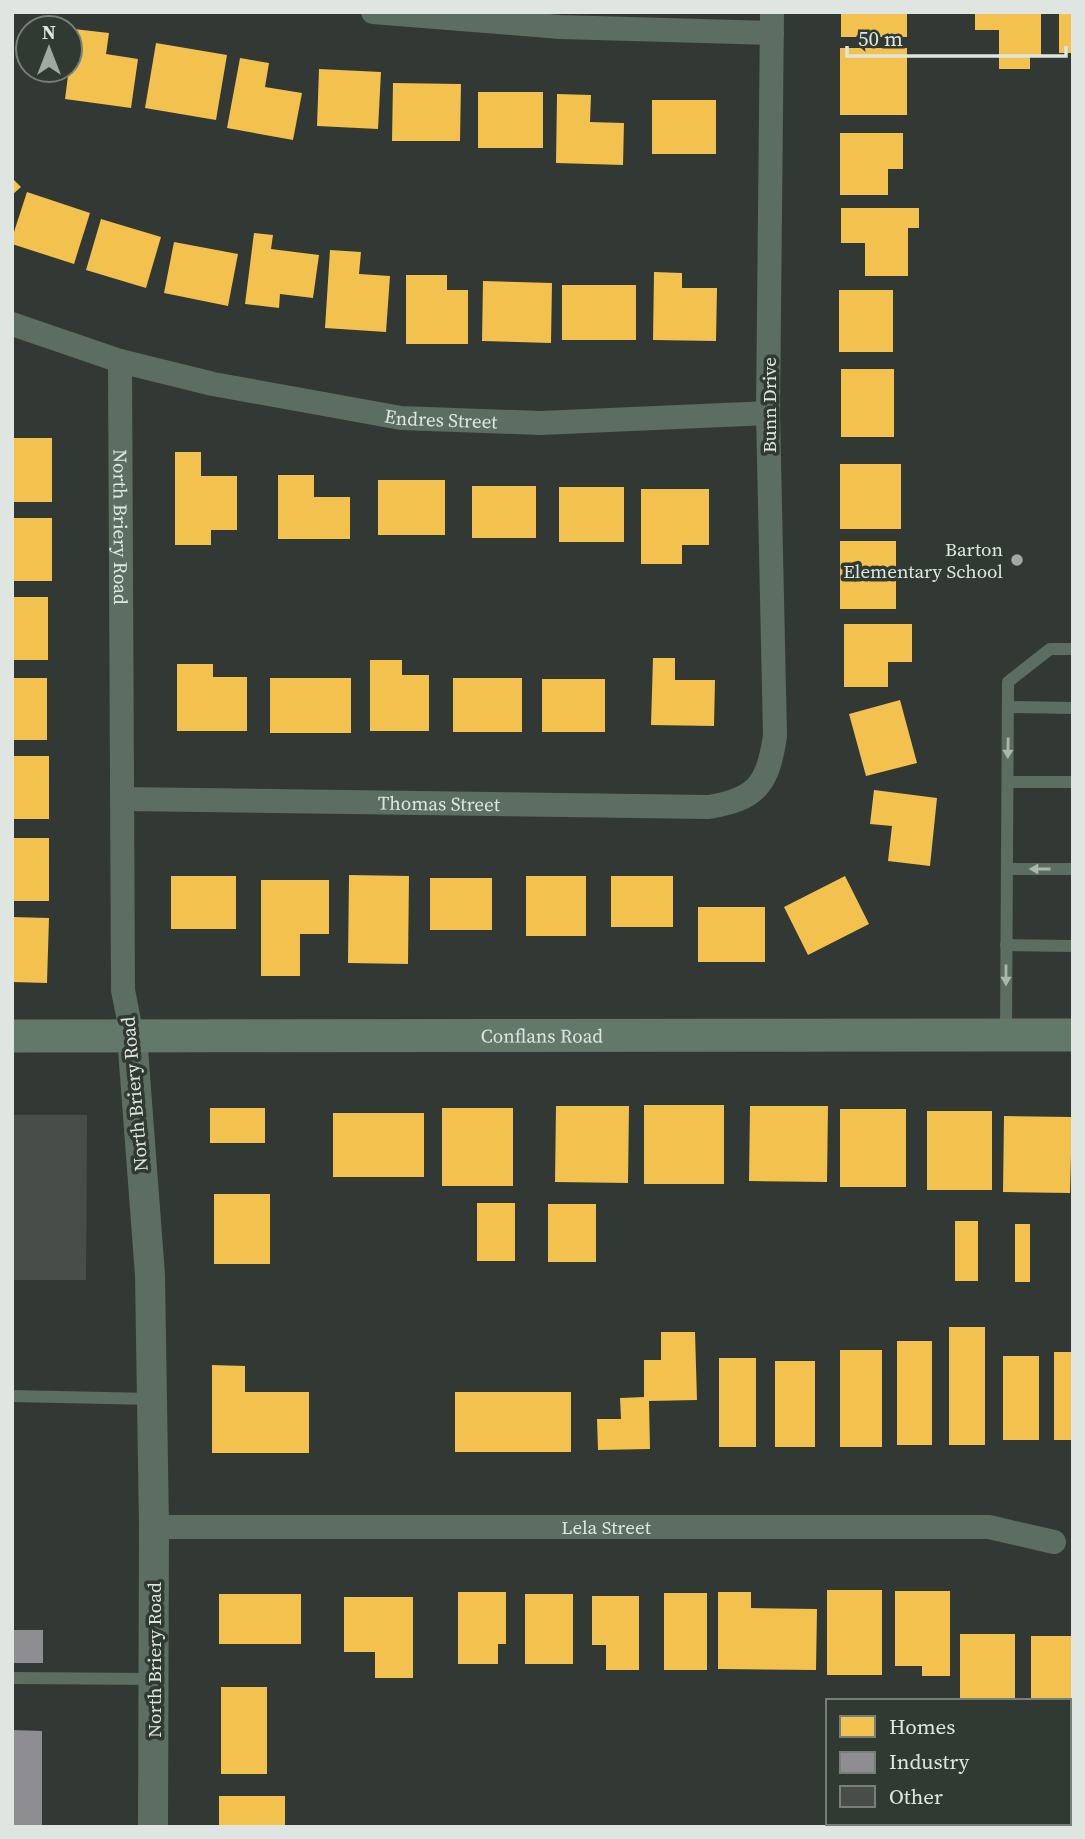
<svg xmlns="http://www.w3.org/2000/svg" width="1085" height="1839" font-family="'Source Serif 4',serif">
<rect width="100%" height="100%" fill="#323833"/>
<g fill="#f2c14e">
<rect x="841" y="12" width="66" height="25"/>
<path d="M975,12H1041V55H1030V69H999V30H975Z"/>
<rect x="1059" y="12" width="14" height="41"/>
<path d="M74,29L109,33L106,54L138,59L131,108L65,99Z"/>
<path d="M156,43L227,55L216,120L145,108Z"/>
<rect x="840" y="48" width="67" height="67"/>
<path d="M240,58L269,63L265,87L302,93L293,140L227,128Z"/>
<path d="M319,69L381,72L378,129L317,126Z"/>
<path d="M393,83L461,84L460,141H392Z"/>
<rect x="478" y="92" width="65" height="56"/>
<path d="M557,94L591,95L590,122L624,123L623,165L556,163Z"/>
<rect x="652" y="100" width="64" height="54"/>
<path d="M840,133H903V169H888V195H840Z"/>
<path d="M12,178L21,187L12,195Z"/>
<path d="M27,192L90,213L74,264L12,244V238Z"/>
<path d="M841,208H919V228H908V276H865V243H841Z"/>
<path d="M101,219L161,237L146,288L86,270Z"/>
<path d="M254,233L273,235L271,249L319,255L313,298L280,294L279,308L245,304Z"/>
<path d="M174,242L238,254L228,306L164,293Z"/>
<path d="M330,250L361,252L359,274L390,276L386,332L325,328Z"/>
<path d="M654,272L682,273V288H717L716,341L653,340Z"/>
<path d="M406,275H447V290H468V344H406Z"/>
<path d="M483,281L552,283L551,343L482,341Z"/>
<rect x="562" y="285" width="74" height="55"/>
<rect x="839" y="290" width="54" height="62"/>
<rect x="841" y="369" width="53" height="68"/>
<rect x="12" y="438" width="40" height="64"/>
<path d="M175,452H201V476H237V530H211V545H175Z"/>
<rect x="840" y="464" width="61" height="65"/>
<path d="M278,475H314V497H350V539H278Z"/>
<rect x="378" y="480" width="67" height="55"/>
<rect x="472" y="486" width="64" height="52"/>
<rect x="559" y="487" width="65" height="55"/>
<path d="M641,489H709V545H682V564H641Z"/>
<rect x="12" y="518" width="40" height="63"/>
<rect x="840" y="541" width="56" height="68"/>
<rect x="12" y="597" width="36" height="63"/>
<path d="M844,624H912V662H888V687H844Z"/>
<path d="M653,658H675V680H715L714,726L651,725Z"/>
<path d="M370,660H402V675H429V731H370Z"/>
<path d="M177,664H213V677H247V731H177Z"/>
<rect x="12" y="678" width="35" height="62"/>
<rect x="270" y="678" width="81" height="55"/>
<rect x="453" y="678" width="69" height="54"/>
<rect x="542" y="679" width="63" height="53"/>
<path d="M900,700L917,763L866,776L849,714Z"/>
<rect x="12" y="756" width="37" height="63"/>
<path d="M874,790L937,798L930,866L888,861L892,826L870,824Z"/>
<rect x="12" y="838" width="37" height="63"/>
<path d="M349,875L409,876L408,964L348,963Z"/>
<rect x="171" y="876" width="65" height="53"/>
<rect x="526" y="876" width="60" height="60"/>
<rect x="611" y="876" width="62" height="51"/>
<path d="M845,876L869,924L808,955L784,907Z"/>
<rect x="430" y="878" width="62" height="52"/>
<path d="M261,880H329V934H300V976H261Z"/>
<rect x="698" y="907" width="67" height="55"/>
<path d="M12,917L49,918L47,983L12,982Z"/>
<rect x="644" y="1105" width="80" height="79"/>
<path d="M556,1106H629L628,1183L555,1182Z"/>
<path d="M750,1106H828L827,1182L749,1181Z"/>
<rect x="210" y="1108" width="55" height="35"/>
<rect x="442" y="1108" width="71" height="78"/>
<rect x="840" y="1109" width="66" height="78"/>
<rect x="927" y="1111" width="65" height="79"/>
<rect x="333" y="1113" width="91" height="64"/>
<path d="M1004,1116L1072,1117L1070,1193L1003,1192Z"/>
<rect x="214" y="1194" width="56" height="70"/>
<rect x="477" y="1203" width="38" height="58"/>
<rect x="548" y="1204" width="48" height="58"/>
<rect x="955" y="1221" width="23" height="60"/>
<rect x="1015" y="1224" width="15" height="58"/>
<rect x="949" y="1327" width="36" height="118"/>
<path d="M661,1332H695L697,1400L649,1401L650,1449L598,1450L597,1419H621L620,1398L644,1397V1360H661Z"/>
<rect x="897" y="1341" width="35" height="104"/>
<rect x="840" y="1350" width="42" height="97"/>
<rect x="1054" y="1352" width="19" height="88"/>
<rect x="1003" y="1356" width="36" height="84"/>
<rect x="719" y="1358" width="37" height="89"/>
<rect x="775" y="1361" width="40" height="86"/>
<path d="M212,1365L245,1366V1392H309V1453H212Z"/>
<rect x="455" y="1392" width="116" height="60"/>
<rect x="827" y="1590" width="55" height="85"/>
<path d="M895,1591H950V1676H922V1666H895Z"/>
<path d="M458,1592H506V1644H498V1664H458Z"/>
<path d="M718,1592H751V1608L817,1609L816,1670L718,1669Z"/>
<rect x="664" y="1593" width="43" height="77"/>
<rect x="219" y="1594" width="82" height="50"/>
<rect x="525" y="1594" width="48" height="70"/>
<path d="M592,1596H639V1670H606V1645H592Z"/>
<path d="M344,1597H413V1678H375V1652H344Z"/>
<rect x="960" y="1634" width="55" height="67"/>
<path d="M1031,1636H1073V1718H1069V1701H1031Z"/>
<rect x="221" y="1687" width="46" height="87"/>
<rect x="219" y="1796" width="66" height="31"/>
</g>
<g fill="#8d8d92">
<rect x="12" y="1630" width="31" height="33"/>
<path d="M12,1730L42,1731V1827H12Z"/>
</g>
<path fill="#484d49" d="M12,1115H87L86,1280H12Z"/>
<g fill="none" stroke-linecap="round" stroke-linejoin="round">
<g stroke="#5c6d61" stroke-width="12">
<path d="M1008,707L1073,708"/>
<path d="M1008,782H1073"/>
<path d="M1007,869H1073"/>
<path d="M1006,945L1073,946"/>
<path d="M1006,1032L1008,682L1050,649H1073"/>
<path d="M12,1396L152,1399"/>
<path d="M12,1678L154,1679"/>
</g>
<g stroke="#5c6d61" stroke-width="24">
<path d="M373,12L560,27L772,33"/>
<path id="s1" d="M12,324L120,361L213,384L401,418L541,423L768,413"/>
<path id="s2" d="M120,361L123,990L132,1036"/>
<path id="s3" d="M122,799L709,807C757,799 768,784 775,736L768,413L772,12"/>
<path id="s4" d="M154,1527H989L1054,1542"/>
</g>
<path stroke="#5c6d61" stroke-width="30" d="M132,1036L150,1275L154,1527L153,1827"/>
<path stroke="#627869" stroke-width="33" id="s5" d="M12,1036L1073,1035"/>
</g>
<defs><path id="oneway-solid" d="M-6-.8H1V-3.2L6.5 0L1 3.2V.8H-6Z" transform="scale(1.75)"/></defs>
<g fill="#abb6ae">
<use href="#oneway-solid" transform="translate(1008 748) rotate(91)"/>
<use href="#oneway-solid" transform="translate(1040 869) rotate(-180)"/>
<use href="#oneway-solid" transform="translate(1006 975) rotate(90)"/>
</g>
<circle fill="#a2a9a4" stroke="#303a32" stroke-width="2.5" cx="1017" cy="560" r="7"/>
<g text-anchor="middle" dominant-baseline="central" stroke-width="7" stroke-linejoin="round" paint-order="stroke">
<g font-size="19" fill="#dfe6e1" stroke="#303a32">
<text transform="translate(769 405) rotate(-90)">Bunn Drive</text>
<text stroke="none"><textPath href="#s1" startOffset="441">Endres Street</textPath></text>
<text stroke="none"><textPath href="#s2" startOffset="166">North Briery Road</textPath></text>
<text stroke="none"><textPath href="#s3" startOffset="317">Thomas Street</textPath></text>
<text stroke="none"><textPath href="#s5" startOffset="530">Conflans Road</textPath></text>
<text transform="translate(134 1094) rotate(-95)">North Briery Road</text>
<text stroke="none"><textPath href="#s4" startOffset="452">Lela Street</textPath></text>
<text transform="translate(154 1660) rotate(-90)">North Briery Road</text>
</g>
<g font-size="19" fill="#dfe6e1" stroke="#303a32" text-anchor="end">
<text x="1003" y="549">Barton<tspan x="1003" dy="22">Elementary School</tspan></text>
</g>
</g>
<rect width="1085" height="1839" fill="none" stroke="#dfe6e1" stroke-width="28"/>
<rect x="826" y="1699" width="245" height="126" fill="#303a32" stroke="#767f78" stroke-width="2"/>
<rect x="840" y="1716" width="35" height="21" fill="#f2c14e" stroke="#767f78" stroke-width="2"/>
<text x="889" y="1734" font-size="21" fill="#dfe6e1">Homes</text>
<rect x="840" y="1752" width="35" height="21" fill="#8d8d92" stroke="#767f78" stroke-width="2"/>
<text x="889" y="1769" font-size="21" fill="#dfe6e1">Industry</text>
<rect x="840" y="1786" width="35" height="21" fill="#484d49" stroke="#767f78" stroke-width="2"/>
<text x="889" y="1804" font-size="21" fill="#dfe6e1">Other</text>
<g transform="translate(49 49)"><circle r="33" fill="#303a32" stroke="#767f78" stroke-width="2"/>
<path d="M0-5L12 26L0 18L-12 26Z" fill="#a2a9a4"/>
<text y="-10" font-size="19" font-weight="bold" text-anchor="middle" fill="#dfe6e1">N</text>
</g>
<path d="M847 46v10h219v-10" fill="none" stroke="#dfe6e1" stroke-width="3.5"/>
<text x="858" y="46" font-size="21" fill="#dfe6e1" stroke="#303a32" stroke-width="5" paint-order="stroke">50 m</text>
</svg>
